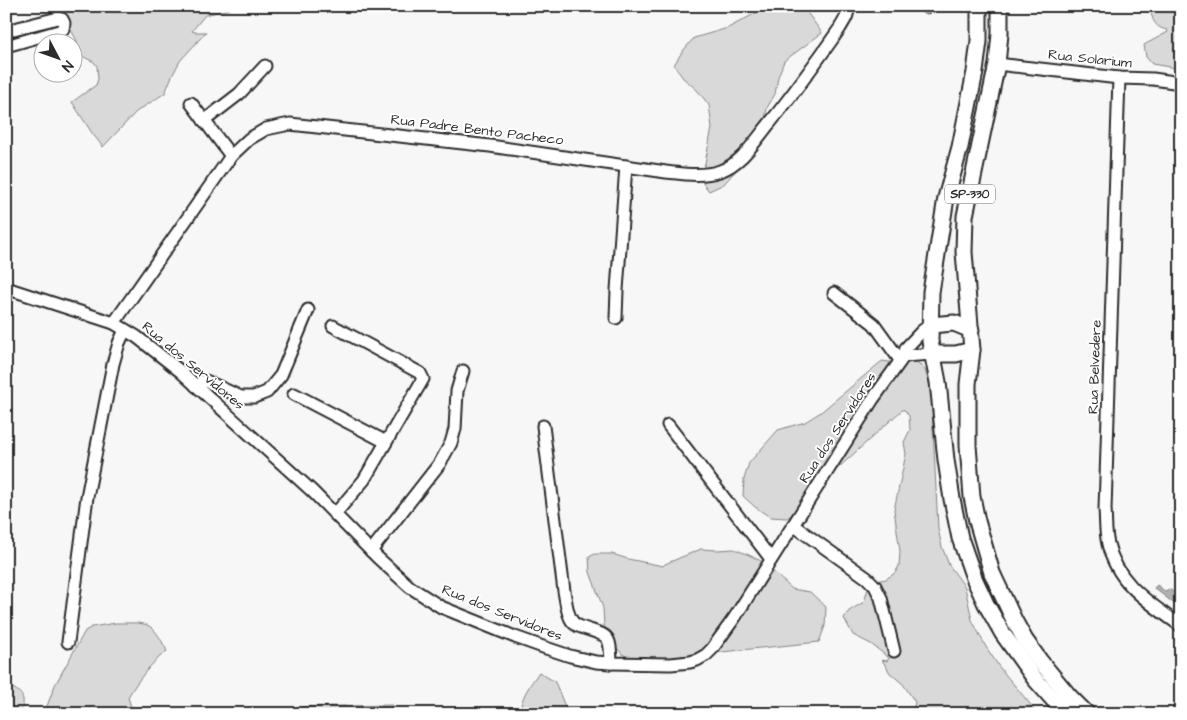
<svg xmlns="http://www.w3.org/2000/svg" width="1187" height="720" font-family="'Architects Daughter',sans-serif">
<rect width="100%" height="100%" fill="#f7f7f7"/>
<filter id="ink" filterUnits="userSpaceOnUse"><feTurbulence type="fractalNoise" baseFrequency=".02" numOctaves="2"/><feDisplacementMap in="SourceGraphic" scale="10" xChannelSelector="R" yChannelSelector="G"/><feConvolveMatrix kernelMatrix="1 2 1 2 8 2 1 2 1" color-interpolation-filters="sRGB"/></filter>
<g filter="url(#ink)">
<g fill="#d9d9d9" stroke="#828282">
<path d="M55,6H233L230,9L205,15L192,31L195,32H206L180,61L172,76L165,93L136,112L103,147L92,133L72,102L96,85L98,79L97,66L94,62L78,54L77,41L69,26Z"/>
<path d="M769,6H800L809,15L822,33L784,61L778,77L775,94L767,108L764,125L750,154L724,184L709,191L700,179L705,163L712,128L709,105L697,90L683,78L674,65L682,52L694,38L728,28Z"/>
<path d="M1149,6H1181V69L1152,64L1146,57L1144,45L1168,32L1167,30C1153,27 1153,19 1149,6Z"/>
<path d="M898,359L916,361L925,370L931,389L938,529L942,547L949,565L965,587L972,620L986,647L1000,668L1030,704L1036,714H912L915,702L903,684L890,673L882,660L887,661L889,658L871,644L853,635L844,618L849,611L864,602L870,582L886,579L895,573L899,566L900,551L894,510L906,454L904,442L910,430L909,416L905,410H902L836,470L801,509L787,518L770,517L755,507L743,496L744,479L749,463L778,430L805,422L821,412L882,361L896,363Z"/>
<path d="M701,549L717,550L734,549L749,555L763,562L792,589L810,592L826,607L825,626L819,642L634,661L621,653L611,640L604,626L603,608L590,572L589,557L595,554H612L628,559L663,566L665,564Z"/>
<path d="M116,623C149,623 151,620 167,651C151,663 138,680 128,697L133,714H44L55,685L85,631L92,627Z"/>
<path d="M539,672L555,682L568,714H520C520,698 530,685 539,672Z"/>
<path d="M6,685C23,692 26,697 21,714H6Z"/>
<path d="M392,705V714H302V707Z"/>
</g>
<path fill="#b0b0b0" stroke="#7b7b7b" d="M1157,585L1166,592L1169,589L1175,593L1173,597L1181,603V609L1154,588Z"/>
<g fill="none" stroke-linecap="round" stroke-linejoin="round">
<g stroke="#2b2b2b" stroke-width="15">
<g id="minor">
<path d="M926,7V6"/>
<path d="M6,31L58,18L62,19L64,23L63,29L59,31L6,46"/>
<path d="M997,64L1119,78L1153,79L1181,83"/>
<path d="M1119,78L1105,509C1106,520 1105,533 1108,544C1117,584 1150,603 1181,626"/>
<path d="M191,103L231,156"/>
<path d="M204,121L239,94L265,66"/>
<path d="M6,288L114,323L137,337L180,371L312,491L378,558L410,587L441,607L515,637L543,647L570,656L596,662L611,663L671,664L690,662L697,660L706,655L712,649L735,617L873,399L904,356L906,348L922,331L930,325"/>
<path d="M834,293L874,324L900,360"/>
<path d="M616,318L617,290L626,166"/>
<path d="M114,323L231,156L249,139L266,129L290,124L490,146L666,172C684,174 702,177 720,171C742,163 755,141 769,124C794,93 817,61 840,28C844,21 849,15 848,6"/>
<path d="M333,326L420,373L423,379L364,480L335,514"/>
<path d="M904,356L932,354"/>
<path d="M196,386L203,381H206L241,397H254L267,392L281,375L308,310"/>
<path d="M294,394L386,442"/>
<path d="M668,425L771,559"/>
<path d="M543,426L564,591C566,600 566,612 572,621C574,624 578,626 581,627C609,637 610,632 611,663"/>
<path d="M793,525L867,578L875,586L881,598L894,651"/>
<path d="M371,551L440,463L451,443L455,429L457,391L463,371"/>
<path d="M68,642L87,497L113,364L119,343L125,330"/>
</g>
</g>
<g stroke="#2b2b2b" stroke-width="19">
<g id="major">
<path d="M979,6V41L975,72L960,147L946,198L931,292L930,341L938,382L946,460L952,499L960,538L974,578L986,604L1003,634L1035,679L1066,714"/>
<path d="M1000,6V34L997,64L965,216L964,252L972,350L968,384V445L972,497L977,521L992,573L1014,620L1025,640L1040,661L1069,696L1087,714"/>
<path d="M930,325L954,323L971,330"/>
<path d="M932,354H956L972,350"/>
</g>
</g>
<use href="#minor" stroke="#fff" stroke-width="11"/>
<use href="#major" stroke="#fff" stroke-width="15"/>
</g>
</g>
<g text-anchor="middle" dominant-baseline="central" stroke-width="4" stroke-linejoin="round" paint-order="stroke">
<rect fill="#fff" stroke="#6b6b6b" stroke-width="1" x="945" y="184.5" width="50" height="19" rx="4"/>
<g font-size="12" font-weight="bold" fill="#2b2b2b">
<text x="970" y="194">SP-330</text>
</g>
<g font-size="14" fill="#2b2b2b" stroke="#fff">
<text transform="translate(1090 59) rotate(6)">Rua Solarium</text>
<text transform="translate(477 130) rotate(7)">Rua Padre Bento Pacheco</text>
<text transform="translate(193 366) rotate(40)">Rua dos Servidores</text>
<text transform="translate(1095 367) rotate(-88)">Rua Belvedere</text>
<text transform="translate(838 428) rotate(-57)">Rua dos Servidores</text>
<text transform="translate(502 613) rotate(22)">Rua dos Servidores</text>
</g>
</g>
<rect width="1187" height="720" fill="none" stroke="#fff" stroke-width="25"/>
<rect x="12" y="12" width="1162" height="695" fill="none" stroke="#2b2b2b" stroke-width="2" filter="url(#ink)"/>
<g transform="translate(58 58) rotate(131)"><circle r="24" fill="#ffffff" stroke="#aaaaaa"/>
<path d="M0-4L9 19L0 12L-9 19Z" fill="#2b2b2b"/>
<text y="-8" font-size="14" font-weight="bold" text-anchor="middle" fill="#2b2b2b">N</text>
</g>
</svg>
